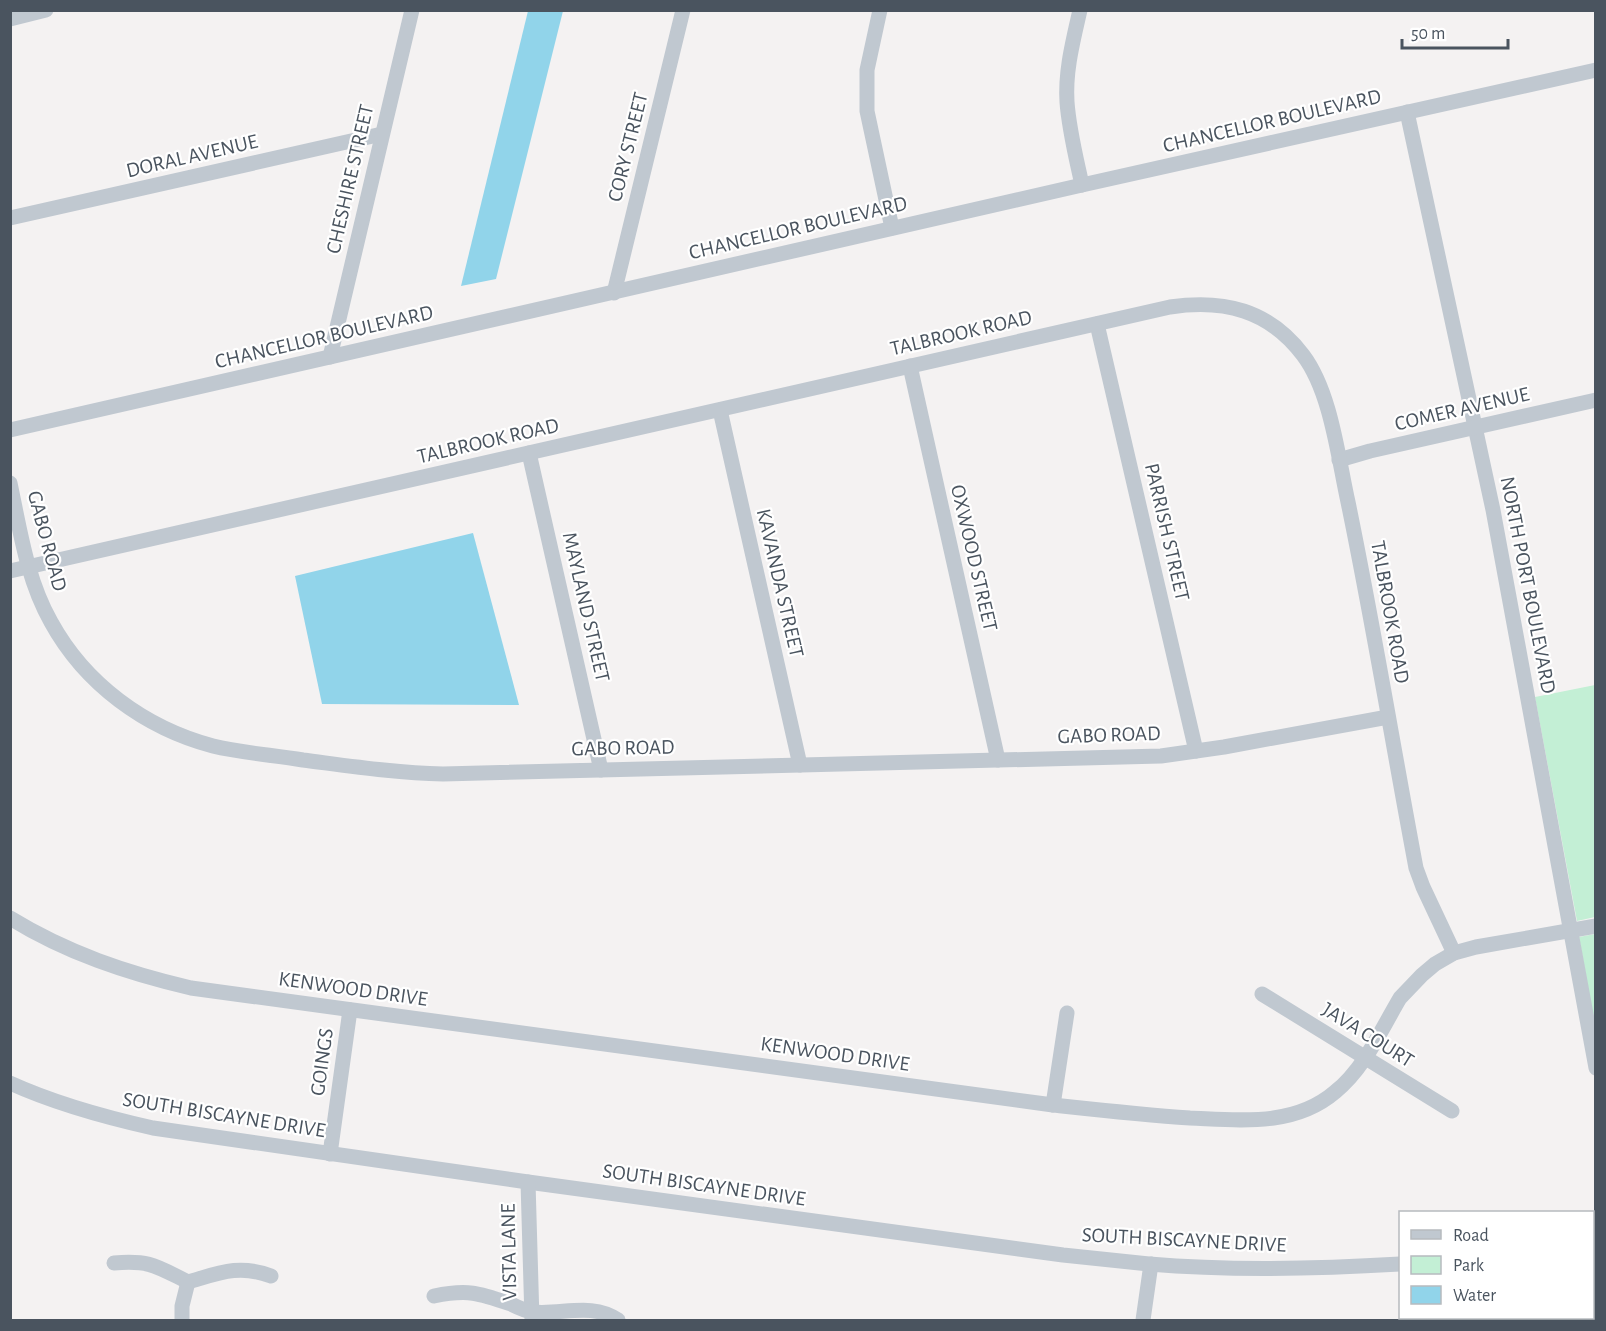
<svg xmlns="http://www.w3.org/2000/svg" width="1606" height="1331" font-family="'Alegreya Sans',sans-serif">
<rect width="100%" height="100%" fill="#f4f2f2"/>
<g fill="#c3efd5">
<path d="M1595,685V917L1577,921L1535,697Z"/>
<path d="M1595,934V1026L1579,937Z"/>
</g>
<g fill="#91d4ea">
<path d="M528,11H563L496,279L461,286Z"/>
<path d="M473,533L519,705L322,704L295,576Z"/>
</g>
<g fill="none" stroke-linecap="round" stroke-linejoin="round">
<g stroke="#c0c8d0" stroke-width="15">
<path d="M880,10L867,70V111L892,228"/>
<path d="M1080,10C1073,41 1065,71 1067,102C1069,130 1076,157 1082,185"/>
<path d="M10,19L46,10"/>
<path d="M1407,112L1493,510L1596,1068"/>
<path d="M10,218L382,134"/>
<path d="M614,293L683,10"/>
<path d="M1097,324L1196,751"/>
<path d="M330,357L412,10"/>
<path d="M910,366L998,760"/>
<path d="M720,410L800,765"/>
<path d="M10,430L1082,185L1596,70"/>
<path d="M529,453L601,770"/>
<path d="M1339,460L1370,451L1596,400"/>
<path d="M10,483C20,530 27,580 51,622C85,684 145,728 213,746C242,753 273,755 303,760C350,766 396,773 443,774L1161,756L1224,747L1388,717"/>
<path d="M10,571L1170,307C1224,299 1269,310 1303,355C1331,392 1338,457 1348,502C1373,623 1393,746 1416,868L1423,887L1454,953"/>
<path d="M10,918C67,953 127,973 191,988L1053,1105C1099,1110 1144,1115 1190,1118C1240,1120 1294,1127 1335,1092C1364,1069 1381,1030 1400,998L1422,975L1435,964L1454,953L1476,947L1596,926"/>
<path d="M1262,994L1452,1111"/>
<path d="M10,1083C56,1104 104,1117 153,1128L528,1182L1063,1255C1092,1258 1120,1261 1149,1264C1232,1271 1318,1269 1400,1264"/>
<path d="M1053,1105L1067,1013"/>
<path d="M330,1154L350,1010"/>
<path d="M528,1182L532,1320"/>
<path d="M1592,1243L1596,1242"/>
<path d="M114,1263C150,1260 156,1266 188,1282"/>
<path d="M188,1282C219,1273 239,1264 271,1276"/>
<path d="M434,1296C468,1289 479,1293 511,1304C517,1307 525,1311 533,1312C562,1315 592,1302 618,1320"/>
<path d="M182,1320V1306L188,1282"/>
<path d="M1143,1320L1151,1264"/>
</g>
</g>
<g text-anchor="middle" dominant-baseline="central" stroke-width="4.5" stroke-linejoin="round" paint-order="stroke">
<g font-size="21" fill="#4a545f" stroke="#fff">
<text transform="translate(1272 121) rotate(-13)">CHANCELLOR BOULEVARD</text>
<text transform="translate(628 147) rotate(-76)">CORY STREET</text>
<text transform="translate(192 156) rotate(-13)">DORAL AVENUE</text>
<text transform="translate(350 179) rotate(-77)">CHESHIRE STREET</text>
<text transform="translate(798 228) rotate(-13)">CHANCELLOR BOULEVARD</text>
<text transform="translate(961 333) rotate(-13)">TALBROOK ROAD</text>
<text transform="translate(324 337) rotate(-13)">CHANCELLOR BOULEVARD</text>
<text transform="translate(1462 409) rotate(-13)">COMER AVENUE</text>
<text transform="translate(488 441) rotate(-13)">TALBROOK ROAD</text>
<text transform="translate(1167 532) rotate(77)">PARRISH STREET</text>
<text transform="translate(47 541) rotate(75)">GABO ROAD</text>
<text transform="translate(974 558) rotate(77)">OXWOOD STREET</text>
<text transform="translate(780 583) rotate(77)">KAVANDA STREET</text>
<text transform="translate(1528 585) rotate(79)">NORTH PORT BOULEVARD</text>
<text transform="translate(586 607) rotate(77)">MAYLAND STREET</text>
<text transform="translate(1390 612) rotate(80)">TALBROOK ROAD</text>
<text transform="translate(1109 735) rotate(-2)">GABO ROAD</text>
<text transform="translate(623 748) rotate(-1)">GABO ROAD</text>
<text transform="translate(353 989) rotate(8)">KENWOOD DRIVE</text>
<text transform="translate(1368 1035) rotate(32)">JAVA COURT</text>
<text transform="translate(835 1054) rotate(8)">KENWOOD DRIVE</text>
<text transform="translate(322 1062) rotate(-82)">GOINGS</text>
<text transform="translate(224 1115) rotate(9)">SOUTH BISCAYNE DRIVE</text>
<text transform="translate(704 1185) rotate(8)">SOUTH BISCAYNE DRIVE</text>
<text transform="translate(1184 1240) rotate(3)">SOUTH BISCAYNE DRIVE</text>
<text transform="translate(509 1252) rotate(-91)">VISTA LANE</text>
</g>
</g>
<rect width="1606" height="1331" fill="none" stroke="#4a545f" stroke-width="24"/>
<rect x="1399" y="1211" width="195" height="108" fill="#ffffff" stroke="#b7bbbf" stroke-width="1.5"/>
<rect x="1411" y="1230" width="30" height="9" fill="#c0c8d0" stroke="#b7bbbf" stroke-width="1.5"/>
<text x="1453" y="1241" font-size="18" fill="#4a545f">Road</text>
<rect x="1411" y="1256" width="30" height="18" fill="#c3efd5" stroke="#b7bbbf" stroke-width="1.5"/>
<text x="1453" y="1271" font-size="18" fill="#4a545f">Park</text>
<rect x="1411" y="1286" width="30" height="18" fill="#91d4ea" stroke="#b7bbbf" stroke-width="1.5"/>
<text x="1453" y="1301" font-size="18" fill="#4a545f">Water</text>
<path d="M1402 39v9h106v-9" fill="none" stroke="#4a545f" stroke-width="3"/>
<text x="1411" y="39" font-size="18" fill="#4a545f" stroke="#ffffff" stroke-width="4.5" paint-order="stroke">50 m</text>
</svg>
